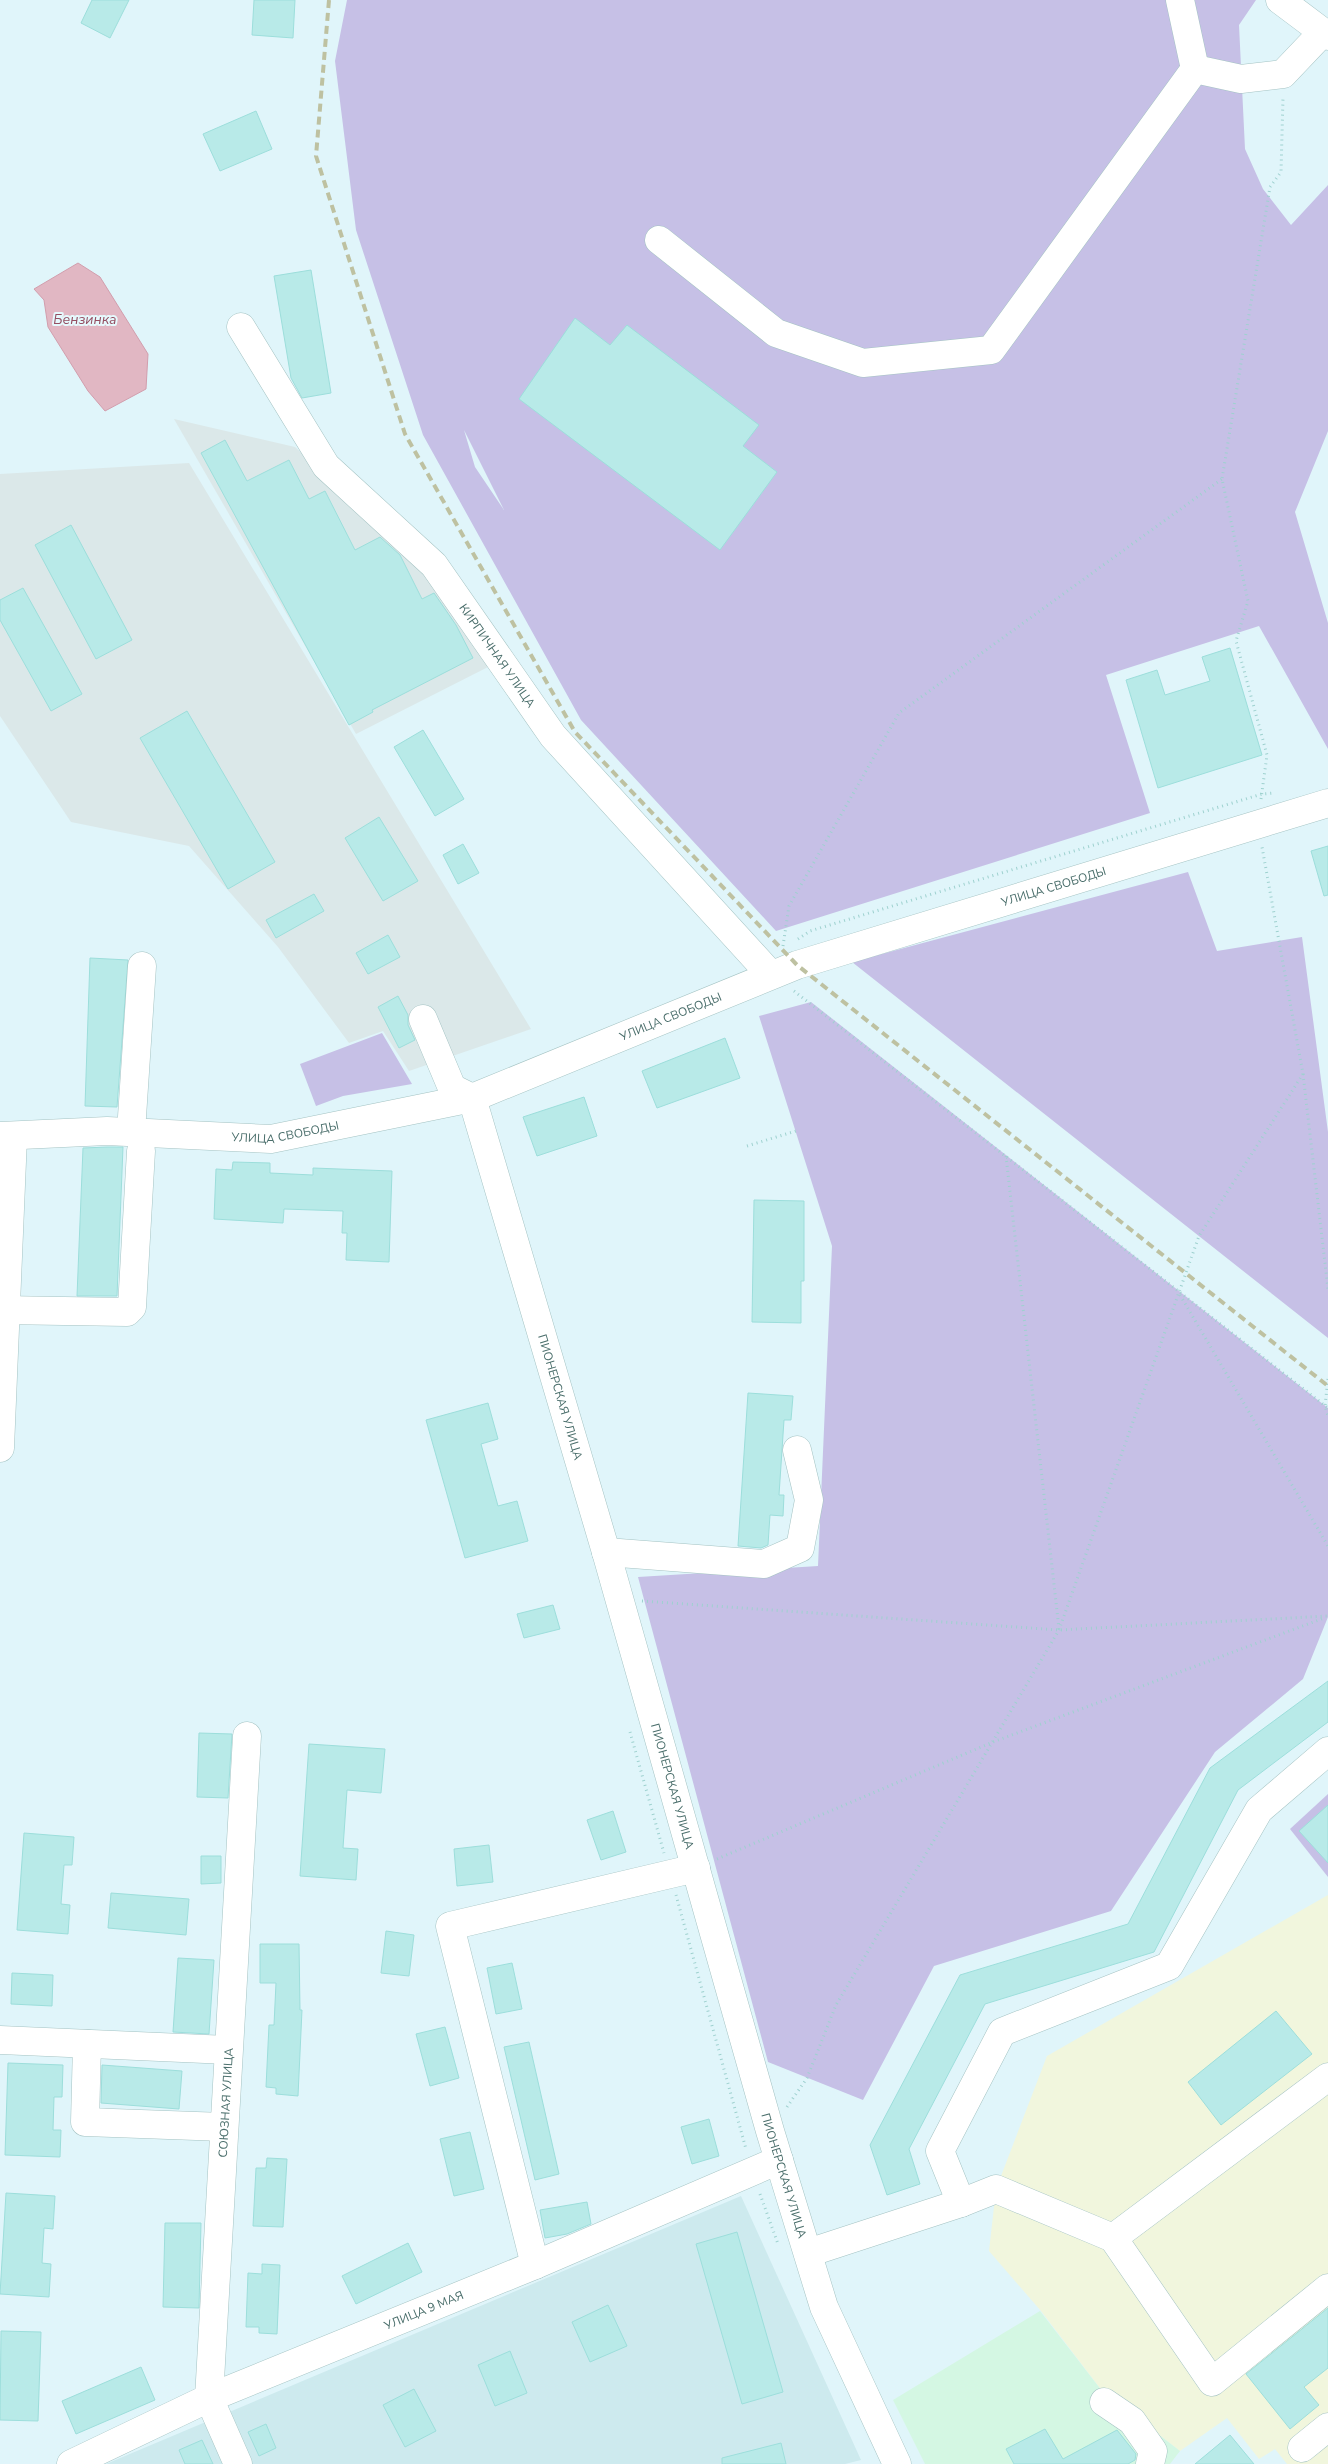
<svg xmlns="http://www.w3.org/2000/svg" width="1328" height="2464" font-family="'Nunito Sans',sans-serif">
<rect width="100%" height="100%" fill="#e0f5fa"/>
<path fill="#cdeaee" d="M741,2196L861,2460L845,2464H106Z"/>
<g fill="#dbe8e9">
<path d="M174,419L295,447L435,573L490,666L356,734Z"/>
<path d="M189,463L531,1029L409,1071L383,1031L349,1043L278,947L189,846L71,822L0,716V474Z"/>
</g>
<path fill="#f1f6dd" d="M1328,1895V2464H1287L1275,2449L1259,2459L1227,2418L1180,2451L1102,2391L1041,2311L989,2251L996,2189L1047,2056Z"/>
<path fill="#d4f7e3" d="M1040,2311L1102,2391L1180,2451L1170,2464H925L893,2400Z"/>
<g fill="#c6c0e6" fill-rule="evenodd">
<path d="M347,0H1256L1239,25L1245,149L1263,189L1291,225L1328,185V431L1295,512L1328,623V749L1259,626L1106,675L1150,813L776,931L581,720L423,435L356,230L335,61ZM464,430L504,510L475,467Z"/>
<path d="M1188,872L1217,951L1302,937L1328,1132V1338L852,962Z"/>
<path d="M811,1002L1328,1408V1617L1303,1679L1215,1752L1111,1911L934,1966L863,2100L768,2062L638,1577L818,1566L832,1246L759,1016Z"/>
<path d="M382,1033L412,1084L343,1096L316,1106L300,1064Z"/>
<path d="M1328,1794V1877L1290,1829Z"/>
</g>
<path fill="#e1b7c3" stroke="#d29ead" d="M78,263L100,277L148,354L146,389L105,411L88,391L48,327L44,300L34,289Z"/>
<g fill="#b8eae8" stroke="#9cdedb">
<path d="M92,0H129L110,38L81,23Z"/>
<path d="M254,0H295L293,38L252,35Z"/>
<path d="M256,111L272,149L220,171L203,134Z"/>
<path d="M311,270L331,393L302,398L291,378L274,276Z"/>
<path d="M575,318L610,345L627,325L759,425L743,446L777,472L720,550L519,399Z"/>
<path d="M225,440L247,481L289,460L309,499L325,491L355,550L380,537L400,555L422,599L434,593L456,625L473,658L372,710L373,712L349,725L201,453Z"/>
<path d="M71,525L132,640L96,659L35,545Z"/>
<path d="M23,588L82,694L51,711L0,620V600Z"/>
<path d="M1230,648L1262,755L1158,788L1126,680L1157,670L1165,695L1210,681L1202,657Z"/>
<path d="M187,711L275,862L228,889L140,738Z"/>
<path d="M423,730L464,799L435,816L394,747Z"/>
<path d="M379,817L418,881L383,901L345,838Z"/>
<path d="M463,844L479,873L458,884L443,855Z"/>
<path d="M1328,846V895L1324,896L1311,851Z"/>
<path d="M314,894L324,911L276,938L266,920Z"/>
<path d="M388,935L400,957L368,974L356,953Z"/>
<path d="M90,958L128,960L117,1107L85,1106Z"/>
<path d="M398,996L408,1015V1025L415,1040L399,1048L378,1007Z"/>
<path d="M725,1038L740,1078L657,1108L642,1071Z"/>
<path d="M584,1097L597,1136L537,1156L523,1117Z"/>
<path d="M107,1147H123L117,1296H77L83,1148Z"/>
<path d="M233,1162L270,1163V1173L313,1175V1168L392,1171L389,1262L346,1260L347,1233H342L343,1211L284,1209L283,1223L214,1219L216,1169L232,1170Z"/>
<path d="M754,1200L804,1201V1281H801V1323L752,1322Z"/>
<path d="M748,1393L793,1396L791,1420H784L779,1495H784L783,1516L770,1515L768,1545L761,1548L738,1546Z"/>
<path d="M488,1403L498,1439L481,1444L498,1506L517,1501L528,1541L465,1558L426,1420Z"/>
<path d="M553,1605L560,1629L524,1638L517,1614Z"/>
<path d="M1328,1681V1722L1238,1790L1154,1952L985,2004L909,2149L920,2184L887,2195L870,2145L960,1975L1128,1924L1210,1768Z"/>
<path d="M199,1733L232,1734L228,1798L197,1797Z"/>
<path d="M309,1744L385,1749L381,1793L347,1790L343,1848L358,1849L356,1880L300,1876Z"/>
<path d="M1328,1805V1863L1299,1831Z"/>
<path d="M613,1811L626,1852L601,1860L587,1820Z"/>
<path d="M24,1833L74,1837L72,1865H64L61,1904L70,1905L68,1934L17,1930Z"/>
<path d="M489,1845L493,1882L457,1886L454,1849Z"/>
<path d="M201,1856H221V1883L201,1884Z"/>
<path d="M111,1893L189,1899L186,1935L108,1928Z"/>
<path d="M386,1931L414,1935L409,1976L381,1973Z"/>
<path d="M260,1944H299L300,2010H302L298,2096L276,2094V2088L266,2087L269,2025H274L276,1983H260Z"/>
<path d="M178,1958L214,1960L209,2034L173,2032Z"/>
<path d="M512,1963L522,2009L496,2014L487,1968Z"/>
<path d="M12,1973L53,1975L52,2006L11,2004Z"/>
<path d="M1276,2011L1312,2054L1221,2125L1188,2082Z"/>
<path d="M445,2027L459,2078L430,2086L416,2034Z"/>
<path d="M529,2042L559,2174L535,2180L504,2047Z"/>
<path d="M8,2063L63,2065L62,2097H54L53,2130H61L60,2157L5,2155Z"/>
<path d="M102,2065L182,2071L179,2109L101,2103Z"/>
<path d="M709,2119L719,2156L692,2164L681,2127Z"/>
<path d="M470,2132L484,2189L454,2196L440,2139Z"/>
<path d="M267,2158L287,2159L283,2227L253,2226L256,2168H266Z"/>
<path d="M6,2193L55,2196L53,2229L44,2228L42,2263L51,2264L49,2297L0,2294Z"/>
<path d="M587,2202L591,2224L567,2234L545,2238L540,2210Z"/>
<path d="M165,2223H201L199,2308L163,2307Z"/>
<path d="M737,2232L783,2392L742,2404L696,2244Z"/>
<path d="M408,2243L422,2272L356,2304L342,2276Z"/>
<path d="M262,2264L280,2265L277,2334L259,2333V2327H246L248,2273L262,2274Z"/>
<path d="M608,2305L627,2346L590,2362L572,2322Z"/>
<path d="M1328,2308V2368L1304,2387L1319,2405L1290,2429L1246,2374Z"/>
<path d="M1,2331L41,2332L38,2421L0,2420Z"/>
<path d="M510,2351L527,2393L495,2406L478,2365Z"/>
<path d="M141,2367L155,2400L76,2434L62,2401Z"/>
<path d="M414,2389L436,2431L405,2447L383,2405Z"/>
<path d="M266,2424L276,2448L259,2456L248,2432Z"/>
<path d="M1045,2429L1063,2459L1117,2430L1136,2454L1135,2460L1128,2464H1014L1006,2449Z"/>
<path d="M1230,2435L1254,2464H1195Z"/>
<path d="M202,2440L213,2464H185L179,2450Z"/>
<path d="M781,2443L786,2464H722V2458Z"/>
</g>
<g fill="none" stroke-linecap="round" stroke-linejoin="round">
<g stroke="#a4c3c3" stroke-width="29">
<g id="minor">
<path d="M1180,0L1195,69"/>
<path d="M1280,0L1328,36"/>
<path d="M659,240L776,333L863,363L991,350L1195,69L1241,79L1283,74L1323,32"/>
<path id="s1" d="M241,327L326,466L434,565L553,736L771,975"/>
<path id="s2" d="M423,1019L452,1088L472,1098L606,1552L770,2131L824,2307L897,2464"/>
<path d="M131,1132L142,966"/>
<path id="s3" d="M0,1136L107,1131L271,1139L472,1098L797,965L1328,803"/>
<path d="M0,1310L127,1312L132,1307L141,1151"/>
<path d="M0,1448L13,1137"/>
<path d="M606,1552L764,1564L800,1548L809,1500L797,1450"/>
<path d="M0,2040L228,2050"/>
<path d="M87,2044L85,2122L224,2127"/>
<path d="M961,2203L940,2151L1002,2032L1169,1966L1259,1810L1328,1751"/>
<path d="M1113,2238L1328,2077"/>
<path d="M808,2253L961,2203L996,2189L1113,2238L1212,2382L1328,2288"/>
<path d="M535,2265L450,1926L696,1868"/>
<path d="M1104,2402L1132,2421L1153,2451L1150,2464"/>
<path d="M1302,2448L1328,2427"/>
<path id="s4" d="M71,2464L209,2398L535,2265L779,2160"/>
<path id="s5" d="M238,2464L209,2398L247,1736"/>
</g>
</g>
<g stroke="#9ed1cf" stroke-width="3" stroke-dasharray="1 4" stroke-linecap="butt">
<path d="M1261,799L1267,755L1236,641L1248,601L1222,479L1270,187L1281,172L1283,97"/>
<path d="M798,939L810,931L1262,794L1274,793"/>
<path d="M783,946L789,906L899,713L1222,479"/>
<path d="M794,991L1328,1408"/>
<path d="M1303,1074L1328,1289"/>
<path d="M747,1146L796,1131"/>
<path d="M1006,1156L1059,1629"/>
<path d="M1180,1295L1328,1546"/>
<path d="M1328,1379L1325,1406L1328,1416"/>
<path d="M642,1601L1059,1630L1328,1616"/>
<path d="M630,1732L664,1853"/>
<path d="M717,1859L993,1742L1324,1618"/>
<path d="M676,1895L746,2149"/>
<path d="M787,2107L807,2078L836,2005L1059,1630L1199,1236L1303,1074L1262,847"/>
<path d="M760,2194L778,2244"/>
</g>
<use href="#minor" stroke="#fff" stroke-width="28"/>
<path stroke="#bec1a1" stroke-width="4" stroke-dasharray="8 5" stroke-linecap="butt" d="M329,0L316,156L405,434L575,732L797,965L1328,1386"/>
</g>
<g text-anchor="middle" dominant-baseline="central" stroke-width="4" stroke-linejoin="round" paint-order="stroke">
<g font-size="12" fill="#4a6e6b" stroke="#e6f9fd">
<text stroke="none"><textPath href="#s1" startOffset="420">КИРПИЧНАЯ УЛИЦА</textPath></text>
<text stroke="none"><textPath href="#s3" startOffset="1096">УЛИЦА СВОБОДЫ</textPath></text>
<text stroke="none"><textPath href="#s3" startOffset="691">УЛИЦА СВОБОДЫ</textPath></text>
<text stroke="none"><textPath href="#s3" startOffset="286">УЛИЦА СВОБОДЫ</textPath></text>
<text stroke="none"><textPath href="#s2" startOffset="409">ПИОНЕРСКАЯ УЛИЦА</textPath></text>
<text stroke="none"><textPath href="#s2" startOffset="814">ПИОНЕРСКАЯ УЛИЦА</textPath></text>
<text stroke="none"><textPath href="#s5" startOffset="368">СОЮЗНАЯ УЛИЦА</textPath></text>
<text stroke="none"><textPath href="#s2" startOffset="1219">ПИОНЕРСКАЯ УЛИЦА</textPath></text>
<text stroke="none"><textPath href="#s4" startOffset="385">УЛИЦА 9 МАЯ</textPath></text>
</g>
<g font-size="14" font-style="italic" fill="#944f62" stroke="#e6f9fd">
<text x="85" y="319">Бензинка</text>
</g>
</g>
</svg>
